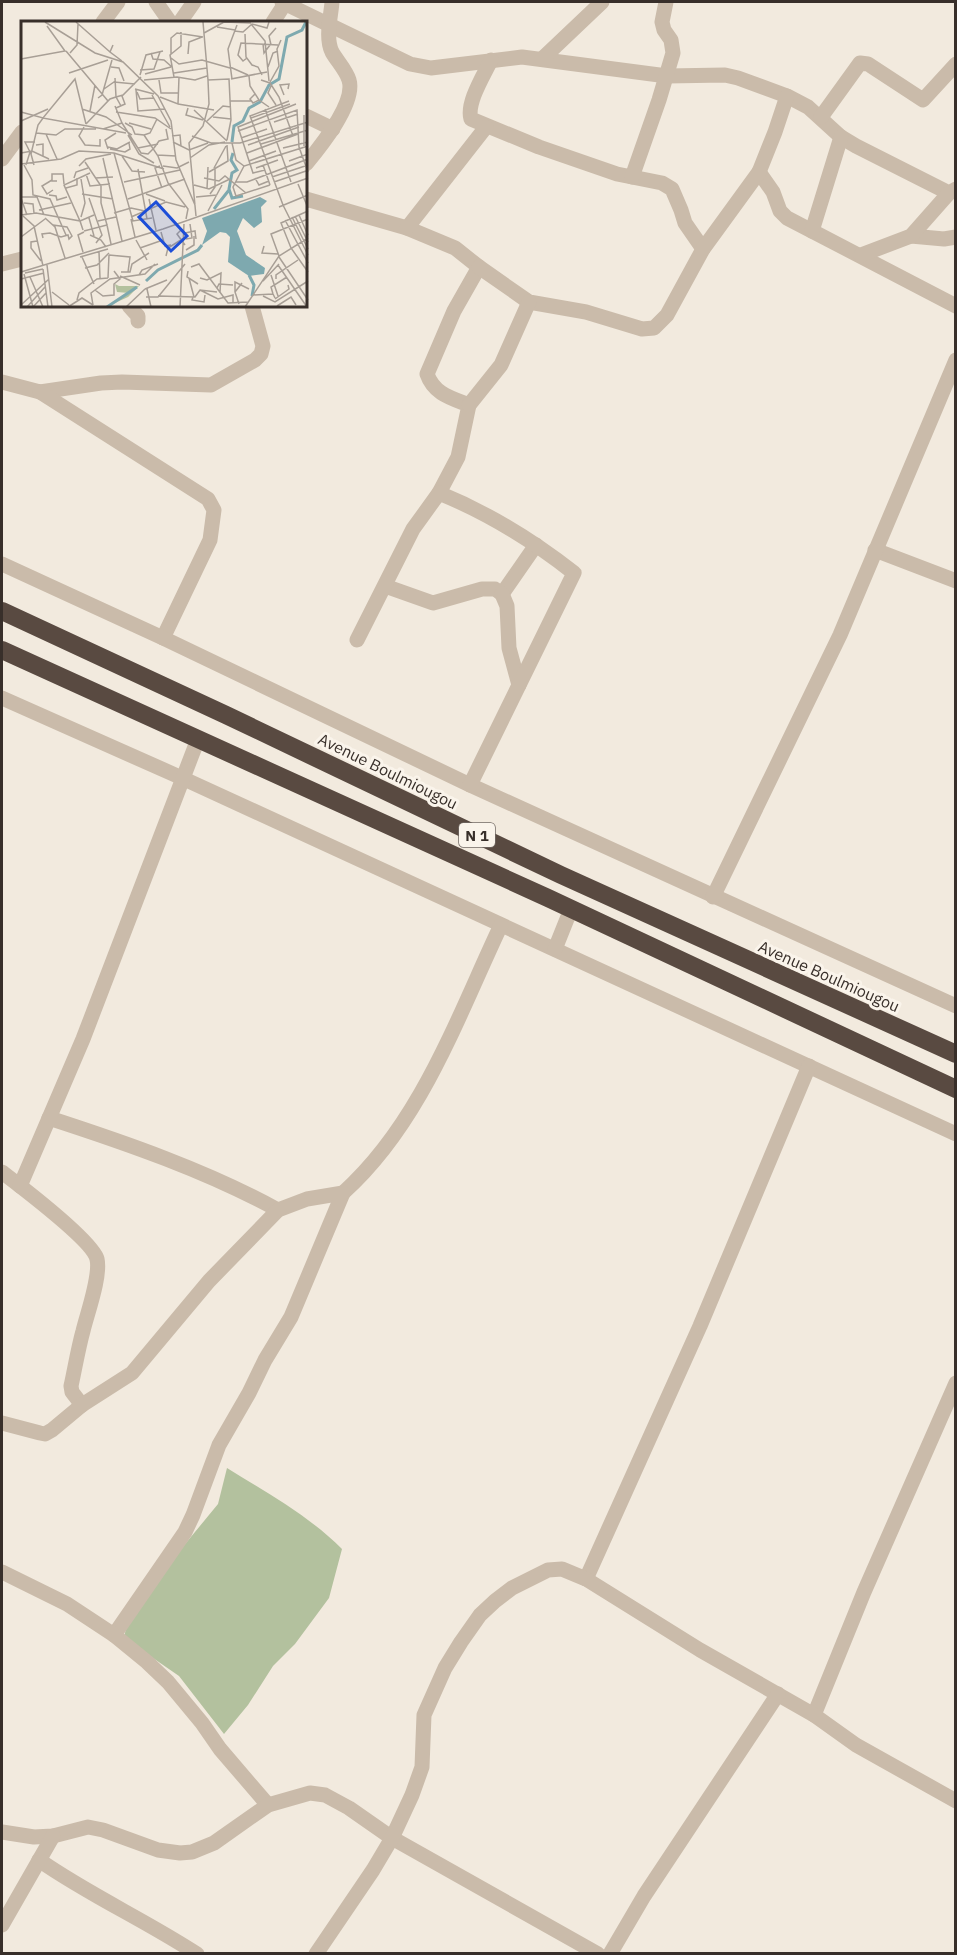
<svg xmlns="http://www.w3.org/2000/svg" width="957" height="1955" font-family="'IBM Plex Sans',sans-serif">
<rect width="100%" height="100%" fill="#f2eade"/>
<path fill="#b3c19e" d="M227,1468C267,1493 308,1515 342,1549L329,1598L295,1644L273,1666L248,1705L224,1734L179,1676L124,1638L127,1623L181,1549L218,1504Z"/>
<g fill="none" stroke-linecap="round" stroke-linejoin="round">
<g stroke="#cabbaa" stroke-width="15">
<path d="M156,2L170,22"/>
<path d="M282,2L410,64L431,68L522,57L667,76L725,75L738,78L787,96L808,107L841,137L856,146L949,193L956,189"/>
<path d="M103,22L118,2"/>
<path d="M180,22L194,2"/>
<path d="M273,22L286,2"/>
<path d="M542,59L602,2"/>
<path d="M491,60C484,75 466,103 471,119L539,147L617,174L662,183L672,189L681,210L685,223L703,249"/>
<path d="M306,116L333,129"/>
<path d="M821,117L860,63L868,64L923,100L956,64"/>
<path d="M2,159L22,132"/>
<path d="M306,164C320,147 356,103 349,80C346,70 337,61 332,52C325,38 331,16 332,2"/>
<path d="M759,172L773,192L780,211L787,218L956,306"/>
<path d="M632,177L659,100L673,53L671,40L664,30L662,22L666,2"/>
<path d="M306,199L407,228L455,248L479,267L454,311L427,374C434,394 451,398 469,405L458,457L439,493"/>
<path d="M407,228L486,127"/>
<path d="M812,231L841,137"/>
<path d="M911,236L944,239L956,237"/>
<path d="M861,255L911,236L949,193"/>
<path d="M2,264L22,259"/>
<path d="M479,267L529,302L586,312L642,329L654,328L667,315L703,249L759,172L775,132L787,96"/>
<path d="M129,306L138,316V321"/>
<path d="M2,382L40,392L101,383L122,382L211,385L255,360L261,354L263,346L252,306"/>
<path d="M40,392L208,499L214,510L210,540L163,638"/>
<path d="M469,405L501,365L529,302"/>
<path d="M875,550L956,581"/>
<path d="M2,564L163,638L470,785L956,1006"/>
<path d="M385,586L433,603L482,589H495L502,594L536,545"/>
<path d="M502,594L507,606L509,648L519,685"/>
<path d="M357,640L413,529L439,493C488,513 532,540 574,573L470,785"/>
<path d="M2,698L182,778L956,1134"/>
<path d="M713,897L840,635L956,360"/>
<path d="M555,949L571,909"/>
<path d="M49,1118C126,1143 207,1171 278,1210"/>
<path d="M2,1172C19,1185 93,1241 97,1259C101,1276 87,1314 83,1331C78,1349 75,1368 71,1386L72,1392L82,1405"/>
<path d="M20,1186L83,1039L198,739"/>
<path d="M343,1193C421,1123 457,1018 501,925"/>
<path d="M2,1423L40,1433L45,1434L52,1430L82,1405L132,1373L209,1281L278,1210L307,1199L343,1193L291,1317L265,1360L249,1393L219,1445L193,1515L185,1532L114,1635"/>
<path d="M2,1572L67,1604L114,1635L147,1662L168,1682L202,1723L220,1749L268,1805"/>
<path d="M586,1579L700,1326L809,1066"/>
<path d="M814,1715L864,1592L956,1383"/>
<path d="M2,1832L34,1837L53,1836L88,1827L103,1830L158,1850L180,1853L192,1852L214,1843L268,1805L310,1793L325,1795L349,1808L392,1838L598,1954"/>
<path d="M39,1860C89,1895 145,1920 197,1954"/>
<path d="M2,1925L53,1836"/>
<path d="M316,1954L373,1870L392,1838L412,1795L422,1767L424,1715L445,1668L461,1642L480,1615L495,1601L512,1588L548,1570L562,1569L586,1579L700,1650L814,1715L856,1745L956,1801"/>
<path d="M610,1954L644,1896L778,1694"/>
</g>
<g stroke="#594a41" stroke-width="18">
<path d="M2,611L226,715L561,875L956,1054"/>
<path d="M2,650L548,898L956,1089"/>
</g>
</g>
<g text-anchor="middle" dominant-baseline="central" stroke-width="6" stroke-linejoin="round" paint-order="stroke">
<rect fill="#faf4eb" stroke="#726a64" stroke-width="1.5" x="459" y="823" width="36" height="24" rx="4.5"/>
<g font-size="15" font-weight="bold" fill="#382f2a">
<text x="477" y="835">N 1</text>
</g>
<g font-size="16" fill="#382f2a" stroke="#faf4eb">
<text transform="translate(388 771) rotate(26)">Avenue Boulmiougou</text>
<text transform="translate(829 976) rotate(24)">Avenue Boulmiougou</text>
</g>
</g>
<g transform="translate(21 21)">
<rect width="286" height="286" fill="#f2eade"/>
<path d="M94,263L98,265H118L107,276L85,286L108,272L96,271Z" fill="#b3c19e"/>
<path d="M239,176L246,180L240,186L241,201L233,207L222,197L216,210L225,234L244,247L243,253L228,255L207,241L209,216L205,212L199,211L181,224L186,210L181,197Z" fill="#7ea9af"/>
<path fill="none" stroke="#7ea9af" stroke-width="3" d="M211,121L213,105L222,100L228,87L239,81L248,64L258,58L266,16L281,9L285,1M212,132L210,139L216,149L211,152L208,168L211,177L222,175M193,188L208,169M228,254L233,264L231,275M125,260L137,249L177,229L181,224M86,286L116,266"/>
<path fill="none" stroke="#a89f96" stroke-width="1.5" d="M24,1L74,32L102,41L137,75L150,100L155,139L174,184M55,1L89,31M182,1L187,59L208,58L210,99L206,119M203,1L230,2M230,3L244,20L248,60M196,6L214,9M213,10L222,11L231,3L246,7L248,1M183,12L203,1M224,13L225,36L231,44L237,46L241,54M242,23L243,32L249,24M92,24L89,31L101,40M250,24L248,15L255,7M45,30L87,80M49,32L56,24L57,3M130,32L132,38L143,39L151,46M150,33V17L156,12L182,16M167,33L168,21L181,16M150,37L158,43L181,39L209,47M226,37L222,40L217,34L220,22L257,24M0,38L44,30L26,5M90,46L98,47L103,60M209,46L227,54M247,46L252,32L257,30M119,49L133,48L139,31M48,52L87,39M153,52L186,47M124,53L150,46M119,54L125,34L142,30M228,55L229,65L238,79L248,86M153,56L149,34L160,25V11M94,57L95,76M210,58L246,51M211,58L207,28L216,4M123,59L156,56L174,59L186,55M138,59L140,72H157M240,59L249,62L258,76L272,115M249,61L258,45L256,28L260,19M250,65L247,72L255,84M83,68L93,61L114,63M114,68L133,73M115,69L117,90L144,88M116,71L119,78L133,77M234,73L229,78L232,82L238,79M131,74L149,106M263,74L259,64L268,63L267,68M95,76L102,74L120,56M139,76L157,83L158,56M77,77L81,74L91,39M209,80H230M268,80L229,95L262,184L287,234M157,83L193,89M95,87L104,83L101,75M167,87L165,94L182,99M61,88L85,96L111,114M244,88L270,161M173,89L206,120M69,90L74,64M0,91L22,97L54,58L65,103M95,91L134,97L150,108M192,96L210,98M230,97L269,83M0,100L27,88M186,100L202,85L210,86M253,101L277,93M101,102L120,132L127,133L133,127M104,102L111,106L114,113L123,114L137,135L147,162L167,188L165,198M108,102L130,108M65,103L89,78L95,76L100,85M63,106L58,115L64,124L79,125V118M82,108L101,102L94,85M217,110L276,89L278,126L287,151M15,112L35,114L44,108H75M25,113L36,138M107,114L118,133L133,142M123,114L129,112L136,98M151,115L159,114L160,125M171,115L190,122M220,117L246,108M152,121L168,129L187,122M190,122H219L287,101M211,122L215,139L223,145M240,123L287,109M15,124L22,123V135M227,124L278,106M283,125V94M87,126L96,128L109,121M117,127L137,123M133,127L138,120L147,118L145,108M262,127L287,121M87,128L84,119L95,112M89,128L104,131L109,128L108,122M0,132L11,130L28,138M93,132L112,200L131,197M226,132L277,113M136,134L155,135M101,135L111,150L124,151M82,137L101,220M169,137L188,124L204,121M228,140L255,130M268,140L287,133M0,143L40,138L58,130L93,132L143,148M3,144L11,159L12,174L29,178L45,214M5,144L9,131L4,121H14M13,144L10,133L17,104L22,97L105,112M242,144L249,164M58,145L65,138L90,133M139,145L134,147L141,167M142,145L156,147L168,141M193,147L205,125M235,147L257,139M117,148L126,198M244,149L232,152L217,106L275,83M188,151L207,140L206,124M69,152L43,164L59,200L73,194M65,153L69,165L89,163M251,156L287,144M53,157L55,151L67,147M74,157L92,156M183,157L198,160L204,155L225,172M234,157L238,164L248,160M60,158L64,182L60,196M31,159L21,165L26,173L32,169M36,160H31V153H42L43,163M103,161L159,149M215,161H226L287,138M253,161L285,150M277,163L287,187M173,164L188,168L209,158M249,164L215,175L212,166L223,145L287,125M45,167L56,164V157M186,168L187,146M61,173L92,178M125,173L144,180M189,173L194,166V147M28,174L35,175L36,179L46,176M0,176H16L23,194M175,176L196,174M0,177L6,194M68,177L81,214L75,222M107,178L164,158M128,178L135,209M3,182L12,183L13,192M258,186L287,174M18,189L50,182M187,190L201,164M287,190L260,202L270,227L287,251M93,192L110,187L124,190M0,194L15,192L59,200L62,209M278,194L287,214M2,195L13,205L22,245M175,195L168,122L182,105L188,83L187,59M274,195L287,221M110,196L145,181L164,186M271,196L287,228M24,197L34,206L44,237M68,197L73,215M110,198L114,216M264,199L287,242M77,200L95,196M86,204L90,223M161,208L156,213L164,224M63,210L86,204L80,182V165L64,141M140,211L144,225L150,224M164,212L174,210L175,218M69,214L80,219L85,226M0,216L24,198M22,217L21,213L29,212L40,216L47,214L48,218L51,215L46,206L32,204M165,218L171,217L169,203M115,219L126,239M16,220L10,221V227L20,240M243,225L241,232L257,233M119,227L142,219M165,229L173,224V215M62,231L57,214L63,211M78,231L79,257M88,234L109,236L107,251M145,235L147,227L163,217M258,235L250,213L287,198M59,236L87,228M61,236L73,263M258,236L287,279M26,244L31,286M257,244L286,286M170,246L178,243L207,282L227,281M64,247L76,244L88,232M22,248L27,286M167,250L166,256L177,263M0,251L142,208L287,157M100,251H109L111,243L128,232M4,252L22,248M3,253L12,286M118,254L121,249L137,243M250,254L257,275M99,255L119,264M9,256L22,286M87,257L88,234M168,257L173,276M179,257L186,259L200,252L199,272M0,258L23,252M255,258V254L277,239M242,260L258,243M196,267L198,263L212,264M124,268L146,259M126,268L130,286M74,269L82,275L93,274V263L99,258L93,250M179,269L197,278L212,274V281M31,271L48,284M214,271V261L228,268M252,273L250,266L266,256M232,274L252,273L254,277M137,275L174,276L179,269L196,271M242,275L254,281L287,260M125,276H137L164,243M172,276L171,279L183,281L184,274M254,278L268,268L267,264M56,279L58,272L76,258L87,257M218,283L214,271L221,262M0,284L28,258M72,284L70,272L89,258L124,253L134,243M256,285L270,276L275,284M6,286L24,266M12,286L25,272M47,286L61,277L72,284M105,286L124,268M159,286L163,203M224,286L258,235L287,217"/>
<path fill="#1d4ed8" fill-opacity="0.15" stroke="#1d4ed8" stroke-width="3" d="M135,181L166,215L150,230L118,196Z"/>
<rect width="286" height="286" fill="none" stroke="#382f2a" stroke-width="3"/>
</g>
<rect width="957" height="1955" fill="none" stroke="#382f2a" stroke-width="6"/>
</svg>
